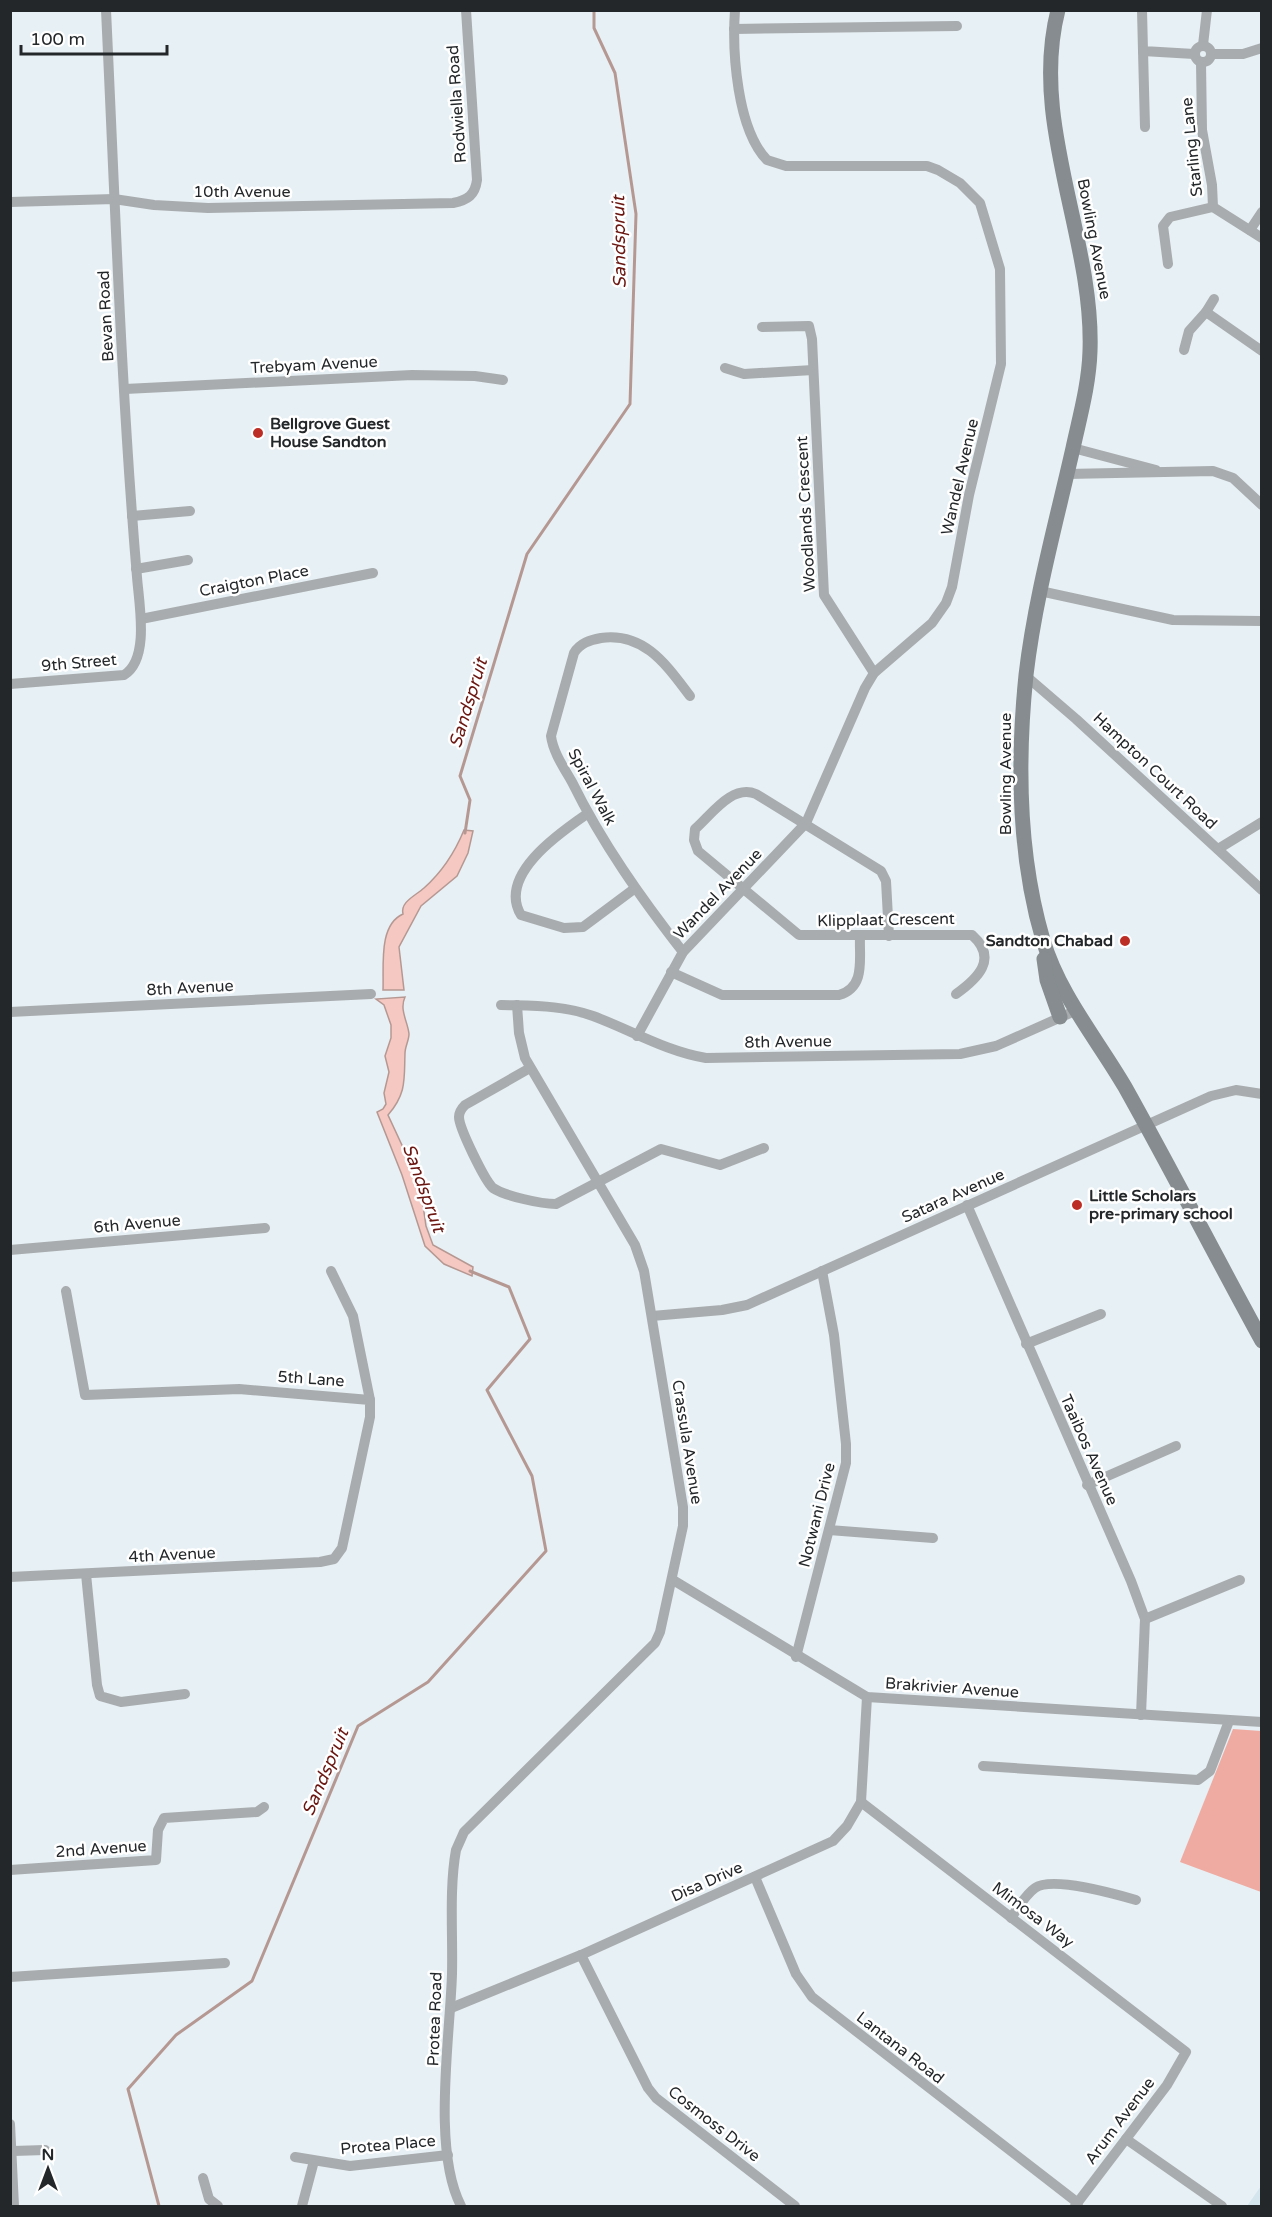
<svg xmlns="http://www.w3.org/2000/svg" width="1272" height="2217" font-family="'Varela Round',sans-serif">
<rect width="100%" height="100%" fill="#e7f0f5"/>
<path fill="#d4e5ed" d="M1261,2186V2206H1247Z"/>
<path fill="#efaba1" d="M1233,1729L1261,1731V1892L1180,1862Z"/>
<g fill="#f5c8c1" stroke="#b69893" stroke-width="1.5">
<path d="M464,830L473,831L468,853L457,876L421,906L399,947L404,990H383C384,967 378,925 403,914C400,902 415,896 424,888C442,872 455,852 464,830Z"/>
<path d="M405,997C399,1010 408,1022 409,1034C409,1040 405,1047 405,1053C404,1079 407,1093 388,1115L420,1184L426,1226L433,1245L473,1267L472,1276L444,1264L425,1246L402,1175L377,1112L383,1109L386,1104L384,1093L389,1072L385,1056L391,1038V1025L384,1005L376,999Z"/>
</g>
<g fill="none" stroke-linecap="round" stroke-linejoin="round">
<g stroke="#b69893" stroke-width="3">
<path d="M465,833L470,800L460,776L527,554L630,404L636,214L615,73L594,28V10"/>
<path d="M159,2206L128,2089L176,2035L252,1981L358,1726L428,1682L546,1551L532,1476L487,1390L530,1339L509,1287L470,1271"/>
</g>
<g stroke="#a8acae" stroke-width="10">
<path d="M1142,10L1143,51L1194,54"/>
<path d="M734,29L957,26"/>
<path d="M1203,45L1207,10"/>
<circle cx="1203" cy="54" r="8"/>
<path d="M1143,51L1145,127"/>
<path d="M1212,54H1243L1262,48"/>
<path d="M1201,62L1202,130L1212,185L1213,207L1262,238"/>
<path d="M10,202L114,199L154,205L208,208L453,203C468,200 475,195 477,180L466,10"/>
<path d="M1250,230L1262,212"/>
<path d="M1168,264L1163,226L1170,217L1213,207"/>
<path d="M1206,312L1214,299"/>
<path d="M762,327L809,326L812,339L824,595L874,673"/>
<path d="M1184,350L1189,331L1206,312L1262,351"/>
<path d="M725,368L744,374L813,370"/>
<path d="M125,389L412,375L475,376L503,380"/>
<path d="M1073,448L1156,470"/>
<path d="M1067,474L1213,471L1233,478L1262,505"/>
<path d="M132,516L190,511"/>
<path d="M136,569L188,560"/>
<path d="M1040,591L1173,620L1262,621"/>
<path d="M141,619L373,573"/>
<path d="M1026,676L1076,719L1262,890"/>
<path d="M10,684L124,675C150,659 139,604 137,577C121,389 115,199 106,10"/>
<path d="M587,814C561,832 497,875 521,915L564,928L583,927L634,889"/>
<path d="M1218,849L1262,822"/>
<path d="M889,936L886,881L881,871L756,794C732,784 712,814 695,829L694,840L698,851L799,935H972C999,959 977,979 956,994"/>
<path d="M683,952C641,898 602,843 572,782C564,768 553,752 551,736L574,653C580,643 590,640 601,638C645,632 667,666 690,696"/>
<path d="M671,972L722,995H839C866,987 859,959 860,937"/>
<path d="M501,1005C532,1006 563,1005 593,1016C631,1030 665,1051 706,1058L960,1054L996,1046L1077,1010"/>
<path d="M10,1012L371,994"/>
<path d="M637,1036L683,952L806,823L865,688L874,673L932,623L946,603L952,587L969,495L1001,364L1000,269L980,203L960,183L938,170L927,166H786L767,160C737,129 732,52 735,10"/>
<path d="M530,1068L465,1105C461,1109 459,1112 459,1117C459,1128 485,1181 493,1188C505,1196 541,1204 556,1204L661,1149L720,1165L764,1148"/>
<path d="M967,1205L1131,1581L1145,1619L1141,1715"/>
<path d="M10,1250L265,1228"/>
<path d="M331,1271L353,1316L370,1400"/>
<path d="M652,1316L722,1310L747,1305L1211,1096L1236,1090L1262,1094"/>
<path d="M1026,1344L1101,1314"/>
<path d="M1087,1485L1176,1446"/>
<path d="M829,1530L933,1538"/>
<path d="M86,1574L97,1685L100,1696L121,1702L185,1694"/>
<path d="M10,1577L320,1562L334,1559L342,1548L370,1417V1400L239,1389L85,1395L66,1291"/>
<path d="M673,1580L867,1697L1262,1722"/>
<path d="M1145,1619L1240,1580"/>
<path d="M796,1657L846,1463V1444L834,1335L822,1271"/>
<path d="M983,1766L1198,1780L1210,1771L1229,1721"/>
<path d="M861,1802L1186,2052L1167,2085L1075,2206"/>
<path d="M10,1870L156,1860L158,1830L164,1818L257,1812L264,1807"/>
<path d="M755,1877L796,1974L812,1997L1078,2203"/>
<path d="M1011,1918C1018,1908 1025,1895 1035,1888C1052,1876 1115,1894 1136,1900"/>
<path d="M581,1955L648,2088L656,2098L795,2206"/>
<path d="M10,1977L225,1963"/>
<path d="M451,2008L581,1955L833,1841L847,1826L861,1802L867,1697"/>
<path d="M10,2124L14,2206"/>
<path d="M1126,2139L1222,2206"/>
<path d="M13,2151L45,2150"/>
<path d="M295,2157L350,2166L448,2155"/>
<path d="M203,2178L209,2199L218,2206"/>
<path d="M302,2206L314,2161"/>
<path d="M461,2206C432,2150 450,2038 452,1974C453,1934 449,1889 456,1850L464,1832L655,1643L660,1632L683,1526V1507L644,1271L635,1245L525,1058L519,1033L517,1005"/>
</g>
<g stroke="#868c8f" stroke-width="15">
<path d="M1058,10C1029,123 1094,238 1090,351C1089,384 1080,416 1073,448C1056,523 1035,598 1026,675C1017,763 1018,855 1043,940C1059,994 1097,1039 1125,1087C1172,1171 1216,1257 1262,1341"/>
<path d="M1044,959L1047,980L1060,1017"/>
</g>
</g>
<g fill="#bc2e25" stroke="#fff" stroke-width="2">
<circle cx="258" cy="433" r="6"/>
<circle cx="1125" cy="941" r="6"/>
<circle cx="1077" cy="1205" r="6"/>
</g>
<g text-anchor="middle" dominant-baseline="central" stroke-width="5" stroke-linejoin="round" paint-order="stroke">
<g font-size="16" fill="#242729" stroke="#fff">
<text transform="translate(457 104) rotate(-94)">Rodwiella Road</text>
<text transform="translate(1192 147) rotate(-96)">Starling Lane</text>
<text x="242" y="192">10th Avenue</text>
<text transform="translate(1094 239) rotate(79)">Bowling Avenue</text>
<text transform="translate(106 316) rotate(-93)">Bevan Road</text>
<text transform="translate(314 365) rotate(-3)">Trebyam Avenue</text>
<text transform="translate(960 477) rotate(-77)">Wandel Avenue</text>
<text transform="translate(806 514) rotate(-93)">Woodlands Crescent</text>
<text transform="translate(254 581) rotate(-11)">Craigton Place</text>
<text transform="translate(79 663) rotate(-5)">9th Street</text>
<text transform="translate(1155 771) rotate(43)">Hampton Court Road</text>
<text transform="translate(1006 774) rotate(-90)">Bowling Avenue</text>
<text transform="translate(592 787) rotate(62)">Spiral Walk</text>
<text transform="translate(718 894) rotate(-46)">Wandel Avenue</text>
<text transform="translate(886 920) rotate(-1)">Klipplaat Crescent</text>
<text transform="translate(190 988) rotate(-3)">8th Avenue</text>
<text transform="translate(788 1042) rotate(-1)">8th Avenue</text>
<text transform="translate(953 1196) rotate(-24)">Satara Avenue</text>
<text transform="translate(137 1224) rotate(-5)">6th Avenue</text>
<text transform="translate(311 1379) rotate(4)">5th Lane</text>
<text transform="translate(687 1442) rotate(81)">Crassula Avenue</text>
<text transform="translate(1089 1450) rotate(66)">Taaibos Avenue</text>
<text transform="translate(817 1515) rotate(-76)">Notwani Drive</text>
<text transform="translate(172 1555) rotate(-3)">4th Avenue</text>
<text transform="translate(952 1688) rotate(4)">Brakrivier Avenue</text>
<text transform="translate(101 1849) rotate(-4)">2nd Avenue</text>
<text transform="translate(707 1882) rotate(-24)">Disa Drive</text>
<text transform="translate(1033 1915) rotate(37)">Mimosa Way</text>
<text transform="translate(435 2019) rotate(-88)">Protea Road</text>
<text transform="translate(900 2048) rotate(38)">Lantana Road</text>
<text transform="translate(1120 2121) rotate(-53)">Arum Avenue</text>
<text transform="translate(714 2124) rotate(38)">Cosmoss Drive</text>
<text transform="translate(388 2145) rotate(-5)">Protea Place</text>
</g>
<g font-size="16" font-weight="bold" fill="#242729" stroke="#fff" text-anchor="start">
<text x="270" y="424">Bellgrove Guest<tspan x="270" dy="18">House Sandton</tspan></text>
<text x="1113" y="941" text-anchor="end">Sandton Chabad</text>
<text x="1089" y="1196">Little Scholars<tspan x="1089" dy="18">pre-primary school</tspan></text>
</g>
<g font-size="18" font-style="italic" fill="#6a1611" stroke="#fff">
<text transform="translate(619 242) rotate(-91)">Sandspruit</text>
<text transform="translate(468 703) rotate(-73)">Sandspruit</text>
<text transform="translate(424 1188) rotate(70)">Sandspruit</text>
<text transform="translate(325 1772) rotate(-67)">Sandspruit</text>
</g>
</g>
<rect width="1272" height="2217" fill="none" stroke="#242729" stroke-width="24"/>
<g transform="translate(48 2169)" stroke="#ffffff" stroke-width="4.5" paint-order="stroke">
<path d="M0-4.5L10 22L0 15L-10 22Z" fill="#242729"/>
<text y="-9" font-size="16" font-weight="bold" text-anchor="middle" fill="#242729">N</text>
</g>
<path d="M21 45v9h146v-9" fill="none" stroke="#242729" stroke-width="3"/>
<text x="30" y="45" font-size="18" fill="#242729" stroke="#ffffff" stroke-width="4.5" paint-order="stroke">100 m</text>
</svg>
